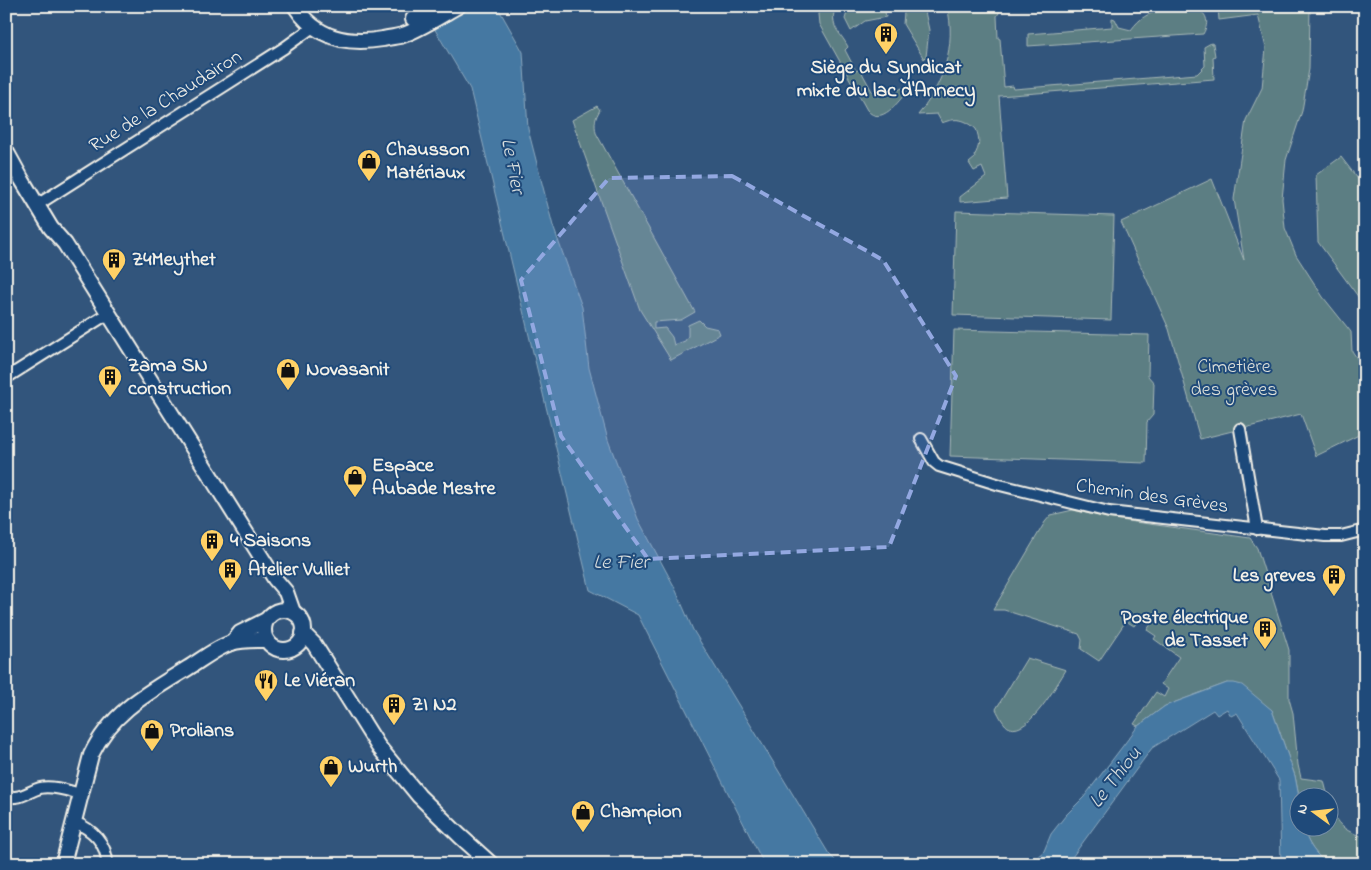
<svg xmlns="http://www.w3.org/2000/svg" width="1371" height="870" font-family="'Indie Flower',sans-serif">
<rect width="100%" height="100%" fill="#32557c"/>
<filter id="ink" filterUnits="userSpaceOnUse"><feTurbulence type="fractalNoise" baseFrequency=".02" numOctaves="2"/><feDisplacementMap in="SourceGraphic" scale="10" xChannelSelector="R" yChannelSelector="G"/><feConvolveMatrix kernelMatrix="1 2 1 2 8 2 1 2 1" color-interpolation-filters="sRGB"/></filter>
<g filter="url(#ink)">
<g fill="#5b7e83" stroke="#a8b8b6">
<path d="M821,6H835C830,30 839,29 848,47L845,50L856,71L860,69L874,95L889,87L891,93L909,85L908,90C899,101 881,127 867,110L819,24L818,14Z"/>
<path d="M849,6H884L886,17L865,21L851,31L845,19Z"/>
<path d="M901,6L924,7L929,30L926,57L924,59L903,24L904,12Z"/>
<path d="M947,6H1003L997,16L998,38L1000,39L1004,87L1013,86L1014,89L1197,74L1205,66L1204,47L1211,43L1213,44L1215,56L1213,57L1214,79L999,96L1007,198L960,202V197L986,177L982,167L974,171L969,163L975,158L974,156C980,147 980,139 976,129C965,119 956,117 942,123L937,114L918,115C943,85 957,45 947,6Z"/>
<path d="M1218,6H1310L1309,69L1302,111L1286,160L1282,199L1285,228L1296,255L1323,297L1351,332L1352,351L1365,370V432L1316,456L1301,414L1200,439L1169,329L1121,222L1212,179L1244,260L1234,199L1246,120L1262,88L1266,48L1258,15L1219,20Z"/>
<path d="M1194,8C1207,12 1210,22 1203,34L1028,46V34L1112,27V18L1115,19L1119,27L1131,30C1149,5 1167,12 1194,8Z"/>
<path d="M597,106L600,110C595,118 594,123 596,133L695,312L681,320L654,322V329L665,328L672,337L674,345L685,341L688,336V325L699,320L705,326L718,329L720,334L671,360L640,310L572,120Z"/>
<path d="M1341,157L1365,188V306L1318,242L1316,175Z"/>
<path d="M956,211L1114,216L1111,320L953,315Z"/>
<path d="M954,330L1149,335L1148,376L1154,383L1153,415L1147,422L1146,463L950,456Z"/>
<path d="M1073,510L1113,519L1250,538L1257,548L1289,650V699L1293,713L1298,765L1301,778L1324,781L1328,797H1299L1295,776L1272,710L1227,683L1165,706L1138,726L1134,724L1156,692L1164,697L1168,689L1161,684L1179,657L1154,639L1156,636L1147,630L1151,624L1141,617L1134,626L1126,621L1099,661L1081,649L1082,640L1079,634L1004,610H993L1045,522L1051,515Z"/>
<path d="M1027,658L1066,670C1057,684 1029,735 1010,728C1004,726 999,715 996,709Z"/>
<path d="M1329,800C1333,822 1344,832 1365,837V864H1351L1339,860L1338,858L1331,857L1322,859C1313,851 1306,840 1304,828H1328Z"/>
</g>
<g fill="#4578a2" stroke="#8ba8be">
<path d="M421,6H497L523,52L528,129L553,226L582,307L589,368L608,440L638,519L674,586L693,630L829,854L839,864H764L638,615L590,590L470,89Z"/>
<path d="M1227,683H1234L1242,685L1272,710L1295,776L1299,797L1298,828H1304C1306,840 1313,851 1322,859L1338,857L1339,860L1351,864H1281L1279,780L1237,713L1231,716L1227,709L1217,715L1213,710L1152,748L1067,864H1029L1044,851L1051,834L1066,815L1084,797L1138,726L1165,706Z"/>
</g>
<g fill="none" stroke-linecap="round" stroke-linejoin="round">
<g stroke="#f4f1e8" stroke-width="14">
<g id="street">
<path d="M37,205L284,48L313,27"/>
<path d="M6,378L109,313"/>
<path d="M1240,429L1257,529"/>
<path d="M921,439L934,462L939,466L1000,485L1109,512L1325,536H1341L1365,530"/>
<path d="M6,797C22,799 27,792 40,788C52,785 69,791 80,794"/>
<path d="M74,822C92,829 107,843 107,864"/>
</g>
</g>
<g stroke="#f4f1e8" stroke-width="18">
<g id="secondary">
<path d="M295,6C316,39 348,45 383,39C390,37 397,37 403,35C419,30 442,15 458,6"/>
<path d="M413,19L437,6"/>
<path d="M6,151L22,180L51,228L65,244L275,579L286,592L293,612"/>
<circle cx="284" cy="630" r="20"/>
<path d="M303,633L314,644L378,746L419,796L460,836L491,864"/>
<path d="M232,643L240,633L266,620"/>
<path d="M63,864L91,755C111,712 149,692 188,668C201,660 216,648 231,643C242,639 255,640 266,640"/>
</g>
</g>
<use href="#street" stroke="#1f4a7a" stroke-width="10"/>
<use href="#secondary" stroke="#1f4a7a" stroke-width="14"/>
</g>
</g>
<path fill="#93a8e1" fill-opacity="0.2" stroke="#93a8e1" stroke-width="4" stroke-dasharray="10 6" stroke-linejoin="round" d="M732,176L883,260L956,376L889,547L648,559L561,436L521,280L609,178Z"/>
<defs>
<g id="building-pin" transform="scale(1.25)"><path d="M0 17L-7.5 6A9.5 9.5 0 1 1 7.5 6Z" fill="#ffd166" stroke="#1f4a7a"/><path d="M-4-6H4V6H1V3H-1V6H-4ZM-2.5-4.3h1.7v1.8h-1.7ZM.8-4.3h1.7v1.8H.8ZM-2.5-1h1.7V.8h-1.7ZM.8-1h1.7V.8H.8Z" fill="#111"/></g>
<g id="shop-pin" transform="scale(1.25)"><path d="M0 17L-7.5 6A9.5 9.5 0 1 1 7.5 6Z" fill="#ffd166" stroke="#1f4a7a"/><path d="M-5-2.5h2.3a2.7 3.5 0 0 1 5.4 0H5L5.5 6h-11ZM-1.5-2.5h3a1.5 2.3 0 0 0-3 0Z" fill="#111"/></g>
<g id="restaurant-pin" transform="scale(1.25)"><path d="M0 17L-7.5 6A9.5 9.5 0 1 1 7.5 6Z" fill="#ffd166" stroke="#1f4a7a"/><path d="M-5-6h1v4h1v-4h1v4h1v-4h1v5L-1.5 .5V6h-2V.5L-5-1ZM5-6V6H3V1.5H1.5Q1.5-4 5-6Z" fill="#111"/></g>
</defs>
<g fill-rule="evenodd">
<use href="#building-pin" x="886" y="34"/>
<use href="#shop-pin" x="369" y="161"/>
<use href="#building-pin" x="114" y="260"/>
<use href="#shop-pin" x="288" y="370"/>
<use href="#building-pin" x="110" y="377"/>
<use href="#shop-pin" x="355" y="477"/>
<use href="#building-pin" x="212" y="541"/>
<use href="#building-pin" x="230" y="570"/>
<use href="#building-pin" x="1334" y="576"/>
<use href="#building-pin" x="1265" y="629"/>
<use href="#restaurant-pin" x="266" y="681"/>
<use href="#building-pin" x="394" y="705"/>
<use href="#shop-pin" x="152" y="731"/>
<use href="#shop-pin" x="331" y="767"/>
<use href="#shop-pin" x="583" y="812"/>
</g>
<g text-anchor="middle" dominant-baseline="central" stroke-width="4" stroke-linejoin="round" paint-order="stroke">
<g font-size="20" font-weight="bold" fill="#f4f1e8" stroke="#1f4a7a" text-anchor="start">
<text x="886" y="68" text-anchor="middle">Siège du Syndicat<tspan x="886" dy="23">mixte du lac d'Annecy</tspan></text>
<text x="386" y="150">Chausson<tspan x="386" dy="23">Matériaux</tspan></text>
<text x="132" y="260">Z4Meythet</text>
<text x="128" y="366">Zama SN<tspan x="128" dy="23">construction</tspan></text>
<text x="306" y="370">Novasanit</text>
<text x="372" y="466">Espace<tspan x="372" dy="23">Aubade Mestre</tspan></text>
<text x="230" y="541">4 Saisons</text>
<text x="248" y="570">Atelier Vulliet</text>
<text x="1316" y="576" text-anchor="end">Les greves</text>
<text x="1248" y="618" text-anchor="end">Poste électrique<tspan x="1248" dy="23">de Tasset</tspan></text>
<text x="284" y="681">Le Viéran</text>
<text x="412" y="705">ZI N2</text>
<text x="170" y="731">Prolians</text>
<text x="348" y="767">Wurth</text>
<text x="600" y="812">Champion</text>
</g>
<g font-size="20" fill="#f4f1e8" stroke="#1f4a7a">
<text transform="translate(166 102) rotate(-32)">Rue de la Chaudairon</text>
<text transform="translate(1152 497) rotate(8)">Chemin des Grèves</text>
</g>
<g font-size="20" fill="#dde0d9" stroke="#1f4a7a">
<text x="1234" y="367">Cimetière<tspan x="1234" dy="23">des grèves</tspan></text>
</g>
<g font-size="21" font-style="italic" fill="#dadfde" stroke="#1f4a7a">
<text transform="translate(512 166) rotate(79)">Le Fier</text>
<text x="621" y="563">Le Fier</text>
<text transform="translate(1116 778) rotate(-52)">Le Thiou</text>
</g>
</g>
<rect width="1371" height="870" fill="none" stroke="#1f4a7a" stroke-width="25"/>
<rect x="12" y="12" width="1346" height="845" fill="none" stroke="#f4f1e8" stroke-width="2" filter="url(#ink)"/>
<g transform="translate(1314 812) rotate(285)"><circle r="24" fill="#1f4a7a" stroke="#748da6"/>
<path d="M0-4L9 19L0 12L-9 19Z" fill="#ffd166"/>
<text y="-8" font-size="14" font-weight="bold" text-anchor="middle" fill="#f4f1e8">N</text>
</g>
</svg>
